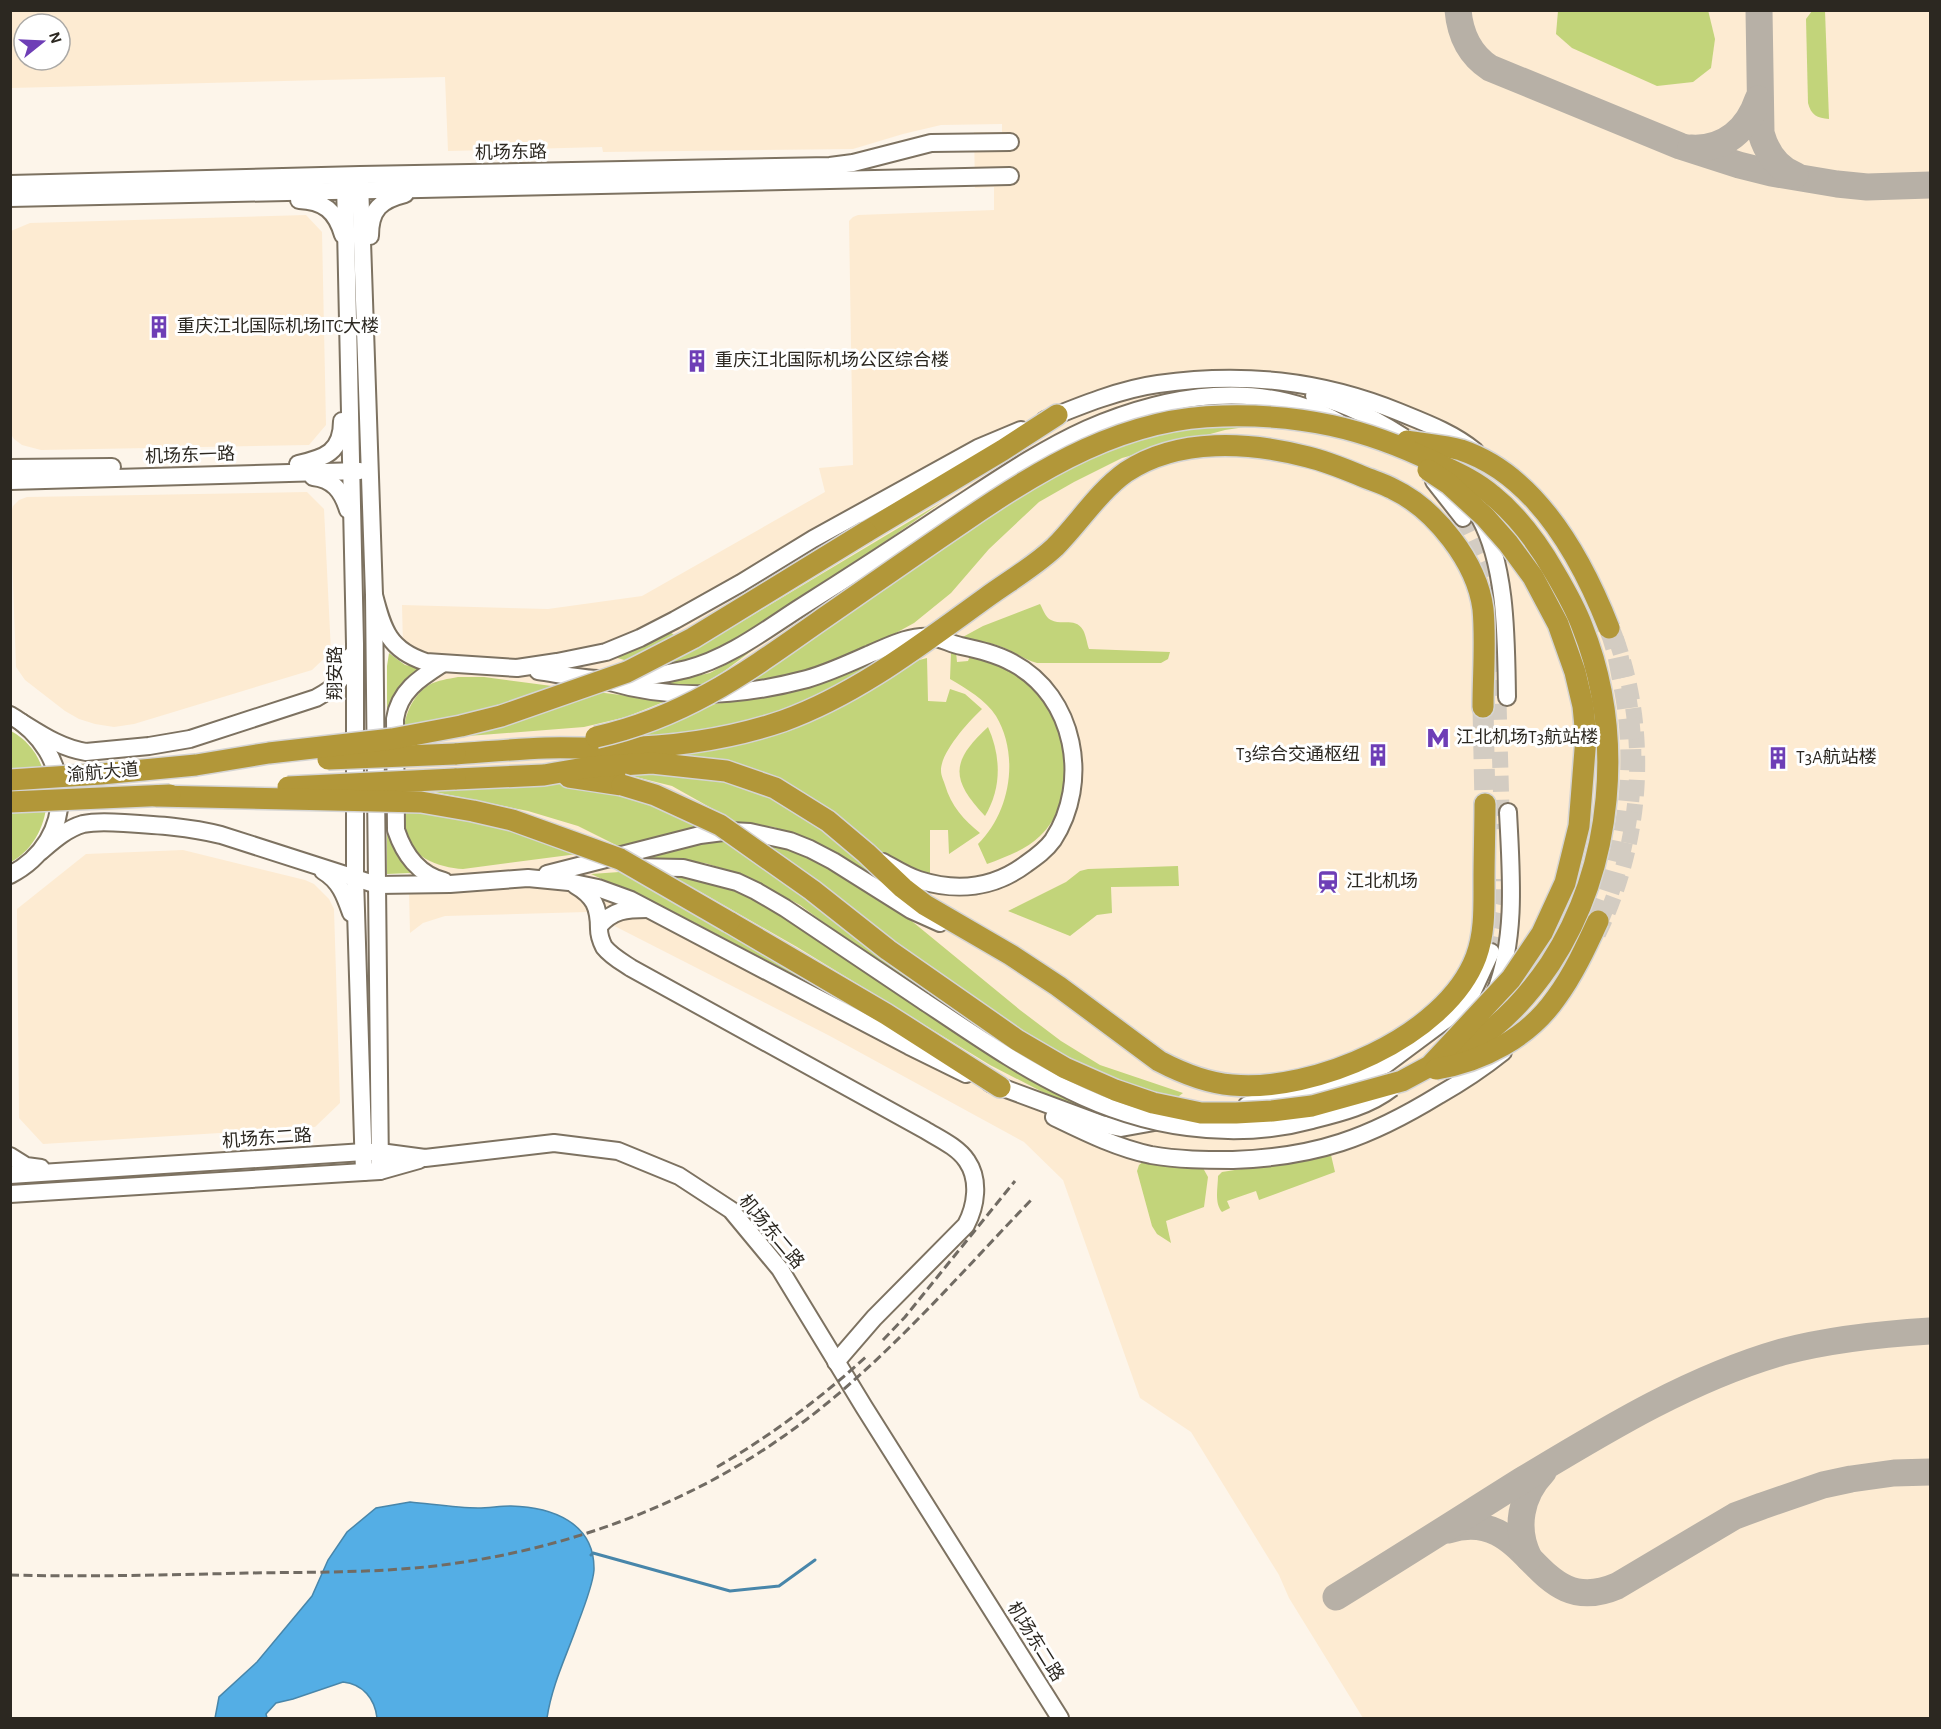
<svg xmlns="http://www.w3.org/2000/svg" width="1941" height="1729" font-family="'Alegreya Sans','Noto Sans SC',sans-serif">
<rect width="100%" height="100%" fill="#fdf5ea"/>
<g fill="#fdebd2" fill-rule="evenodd">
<path d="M10,11H1930V1718H1363L1289,1598L1279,1575L1191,1432L1140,1398L1063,1180L1024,1142L828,1035L587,912L445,916L423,923L410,933L402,605L548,609L642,596L825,492L819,468L853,465L849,221L853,217L858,215L994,210V187L975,188L974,132H1002V124L941,125L903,134L853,149L603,152L602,147L448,151L445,77L11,88ZM24,24H60V60H24Z"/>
<path d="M306,215L322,232L326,425L309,445L41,450L22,445L14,439L10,433L11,231L30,223Z"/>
<path d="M307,492L324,509L331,652L312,670L134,724L114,727L95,724L79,719L65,711L25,680L16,667L11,527V514L13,506L19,500L27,497Z"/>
<path d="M183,850L305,880L314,884L329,899L334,909L340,1103L315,1127L43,1144L19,1118L17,909L86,854Z"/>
</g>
<g fill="#c2d47a">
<path d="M1708,10L1715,39L1711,68L1693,82L1657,86L1572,48L1556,34L1558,11Z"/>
<path d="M1812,11H1825L1829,119C1817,118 1811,115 1808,103L1806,19Z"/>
<path d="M1199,424L1252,426L1225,430L1122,458L1074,482L1039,502L989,549L951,593L914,623L894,634L832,662L787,676L738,686L1021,492L1128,440Z"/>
<path d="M942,502L813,592L711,655L655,669L614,657L670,632L694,650Z"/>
<path d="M1040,604C1043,609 1045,617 1051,620C1062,626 1075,617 1083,630C1086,635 1087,644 1089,649L1170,652L1168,659L1161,663H1037C1026,660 1017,654 1007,649C992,642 976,641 961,638L983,626Z"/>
<path d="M901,647L834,689L786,710L714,731L629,738L672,724L715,704L790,693L821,682Z"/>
<path d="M754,649L723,672L695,689L642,683L682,679L710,673Z"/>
<path d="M956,652L957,662L968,661L971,653C989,659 1014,668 1028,682C1068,719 1082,796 1040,836C1026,850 1005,857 987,864L978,844C1010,813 1020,756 996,716C986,700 967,689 950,679L951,653Z"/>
<path d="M389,653L405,665L419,668L401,686L390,826L391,844L412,873L387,874V666Z"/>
<path d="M927,658L928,701L946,702L950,689L965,694L982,709C969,721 940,753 941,771C941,776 944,781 945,785C951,806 964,820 980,833L949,854L948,830H930V878L896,863L821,804L777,778L720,761L671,754L717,744L904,664Z"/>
<path d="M458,677H484L666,701L626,717L584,727L403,741C402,721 411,696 429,685C438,680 448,679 458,677Z"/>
<path d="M988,727C1001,756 1002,788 985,816C950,779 951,761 988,727Z"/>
<path d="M11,731C60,757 58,836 11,862Z"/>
<path d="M616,772L717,774L796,806L891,887L831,850L804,838L774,827L738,823L672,786Z"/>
<path d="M553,783L608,791L644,799L705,827L618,846L578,826L528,811L425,790Z"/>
<path d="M404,809L481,820L585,853L463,869C439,868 407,856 403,828C402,822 403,815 404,809Z"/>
<path d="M759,839L789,847L851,877L908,918L1020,1010L1061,1041L1100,1065L1183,1093L1158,1112L1124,1124L1060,1101L990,1065L797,947L699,891L683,903L888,1024L674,912L591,874L662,869L737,885L950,1024L961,1015L862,951L800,905L740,874L705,863L642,859L704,842Z"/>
<path d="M1178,866L1179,886L1111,887L1112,913L1097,915L1070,936L1008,911L1066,882L1080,871L1088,869Z"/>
<path d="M1331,1155L1335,1172L1259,1200L1256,1191L1227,1201L1230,1208L1222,1212C1214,1203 1218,1187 1218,1176L1222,1172Z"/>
<path d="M1145,1160L1203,1168L1208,1177L1204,1207L1166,1221L1171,1243L1157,1234L1152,1226L1137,1171L1139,1165Z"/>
</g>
<path fill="#54aee5" stroke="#4886aa" stroke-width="1.5" d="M410,1502C432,1504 456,1508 478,1508C489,1508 500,1506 511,1506C551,1507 595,1522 594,1570C593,1583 583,1610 578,1623C567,1655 552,1684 547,1718H377C375,1699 363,1684 343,1682L293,1699L276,1703L266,1714L267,1718H215L219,1697L257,1662L312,1596L328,1560L347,1532L376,1508Z"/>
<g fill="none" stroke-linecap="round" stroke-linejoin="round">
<path stroke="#4886aa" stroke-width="3" d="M591,1555L593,1553L730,1591L779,1586L815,1560"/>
<g stroke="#b7b0a6" stroke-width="27">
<path d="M1458,10C1460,34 1470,55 1490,68L1680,146L1739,165L1771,173L1837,184L1867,187L1930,185"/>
<path d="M1759,10L1761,133C1766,151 1777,168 1795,175"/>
<path d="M1691,148C1725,150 1748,129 1758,99"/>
<path d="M1448,1530C1532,1504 1533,1622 1617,1586L1735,1516L1762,1506L1823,1485L1851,1479L1894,1473L1930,1472"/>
<path d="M1529,1558C1514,1528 1521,1495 1543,1472"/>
<path d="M1336,1597C1398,1559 1459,1520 1521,1481C1604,1431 1688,1379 1782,1352C1831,1339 1880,1334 1930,1331"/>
</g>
<g stroke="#d3ccc2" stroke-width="16" stroke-dasharray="16 8" stroke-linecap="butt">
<path d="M1463,518L1485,566L1496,611L1502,829"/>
<path d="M1598,934C1646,835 1651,717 1607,616"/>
<path d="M1491,952L1503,898V879"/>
</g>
<g stroke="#d3ccc2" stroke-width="21" stroke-dasharray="21 10" stroke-linecap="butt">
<path d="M1483,707L1485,804"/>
<path d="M1598,921C1630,844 1640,758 1622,677C1619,660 1616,644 1609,628"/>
</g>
<g stroke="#7d7261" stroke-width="20">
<g id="secondary">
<path d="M345,182L355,644V878L364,1172"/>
<path d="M360,182L374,595L380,1171"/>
<path d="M10,184L360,175L830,166L853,163L931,143L1010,142"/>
<path d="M10,198L1010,176"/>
<path d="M299,200C324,201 336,211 343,235"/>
<path d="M370,236C370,209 381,200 405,194"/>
<path d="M1314,396C1349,404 1388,426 1417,446"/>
<path d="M1045,420C1079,406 1121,389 1158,384C1242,372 1320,380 1399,412C1426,423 1453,433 1475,451"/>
<path d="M298,464C325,458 342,452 342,421"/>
<path d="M10,468L112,467"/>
<path d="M313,477C333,479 342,491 348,510"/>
<path d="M10,481L360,471"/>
<path d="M1434,481L1463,518"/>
<path d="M1479,516C1507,566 1506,641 1507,697"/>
<path d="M374,595C383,630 389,650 426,662L517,668L557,662L606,652L640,638L675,620L741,583L813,539L978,448L1021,430"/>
<path d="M442,664C420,678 399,691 395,719L396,830C404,854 419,875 444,881"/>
<path d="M538,671C559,674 581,679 602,679C629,679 660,676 687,669C727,659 764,631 798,609C847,578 895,547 943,515C990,485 1036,452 1087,429C1168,394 1261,378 1340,423"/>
<path d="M610,682C674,701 743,696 807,679C828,673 850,663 870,654C889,646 909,635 931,637C941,638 951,644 961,646C979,650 997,654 1013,663C1075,696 1091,782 1053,840C1046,850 1036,857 1026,864C994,888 957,892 919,880C906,876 894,868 883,862"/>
<path d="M10,715C75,752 78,840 10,875"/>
<path d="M21,722C42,735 61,748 86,752L149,746L190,739L316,698C336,687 345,679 351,656"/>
<path d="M40,852C53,841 66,829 83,824C96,821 111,822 124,823C157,825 189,827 221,835L377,885L450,884L528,878L569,882L598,888L631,900L909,1046L966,1074"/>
<path d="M632,867L683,868L737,882L756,891L785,908L925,1002"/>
<path d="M323,871C340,881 345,896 351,913"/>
<path d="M547,874L700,835L731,831L750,832L790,841L810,849L833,861L911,910L940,923"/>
<path d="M575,885C594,896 599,907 599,929C599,935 601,941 604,947C611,956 622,962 631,968L925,1130C938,1138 958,1147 967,1161C980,1180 976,1206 966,1225L874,1318L836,1362"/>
<path d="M599,926C613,910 626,909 647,909"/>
<path d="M1495,993C1517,937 1511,872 1508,812"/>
<path d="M990,1083L1101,1124L1121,1128L1160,1121"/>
<path d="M1247,1105L1294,1096L1338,1084L1385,1065L1467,1004L1491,952"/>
<path d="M1054,1117C1085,1132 1117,1148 1151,1155C1179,1160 1205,1160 1233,1160C1316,1157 1369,1138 1439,1095C1462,1082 1483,1068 1503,1052"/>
<path d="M10,1156L26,1166L41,1168"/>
<path d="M10,1175L364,1152H380L425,1158L554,1143L618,1151L679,1176L731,1210L780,1269L864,1407L1060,1718"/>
<path d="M10,1194L380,1171L419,1160"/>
</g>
</g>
<g stroke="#d5d4d3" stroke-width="24">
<g id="highway">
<path d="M866,532L1003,450L1057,415"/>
<path d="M455,754C485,752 516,749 546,748C569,747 593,749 617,748C673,747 730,739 783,721C858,694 923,643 987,597C1009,581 1035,566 1055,547C1079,523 1098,492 1126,472C1179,437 1250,442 1308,457C1329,462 1349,471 1369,479C1377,482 1386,485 1393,489C1435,509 1477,562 1483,609C1486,641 1483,674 1483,707"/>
<path d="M569,777L622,785"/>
<path d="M455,779L544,775L590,767L652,763L726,771L775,788L828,821L866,853L903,888L925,905L1011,955L1058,986L1159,1061C1180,1072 1207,1083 1232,1085C1312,1093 1446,1037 1476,957C1485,933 1484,907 1484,881C1484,855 1485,830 1485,804"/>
<path d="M729,922L886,1014L1000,1087"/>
</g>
</g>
<use href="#secondary" stroke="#fff" stroke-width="16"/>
<use href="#highway" stroke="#b29739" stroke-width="21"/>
<g stroke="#716b63" stroke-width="3" stroke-dasharray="9 4.5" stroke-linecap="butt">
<path d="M883,1340L905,1317L1015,1181"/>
<path d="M717,1467C772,1435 821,1398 868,1355"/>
<path d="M10,1575C89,1577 168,1575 247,1573C306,1572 366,1573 425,1567C552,1554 679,1510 784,1436C878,1370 954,1280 1033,1198"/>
</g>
<g stroke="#7d7261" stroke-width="20" stroke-linecap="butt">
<path id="secondary-bridge" d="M925,1002C972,1033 1018,1066 1069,1090C1143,1127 1231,1142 1312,1120C1340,1113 1369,1106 1392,1088"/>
</g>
<g stroke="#d5d4d3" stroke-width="24" stroke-linecap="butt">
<g id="highway-bridge">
<path d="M1407,441C1425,444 1444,445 1461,450C1536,475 1582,559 1609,628"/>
<path d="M596,737C685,717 744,674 818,622C866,589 914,555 963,522C1041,468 1126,417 1223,416C1301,414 1364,428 1434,462C1455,472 1475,480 1492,495C1518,516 1539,545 1555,573C1565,590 1575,607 1582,626C1625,734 1614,866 1550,964C1535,986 1515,1010 1494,1027C1474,1042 1451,1054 1430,1066"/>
<path d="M328,759L455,754"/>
<path d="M10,780L101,774L196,765L269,753L392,739L461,726L501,716L627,672L693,638L866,532"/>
<path d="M622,785L655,795L720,825L812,890L888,950L1017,1040L1065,1068L1115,1090L1153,1103L1201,1113H1236L1272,1111L1312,1106L1402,1081L1430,1066L1511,979L1542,933L1565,883L1579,826L1586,737L1583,706L1575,672L1558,624L1533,577L1508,543L1485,517L1449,484L1428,470"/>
<path d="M288,787L455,779"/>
<path d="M156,796L421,802L473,811L512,820L620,859L729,922"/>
<path d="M10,802L170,795"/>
<path d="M1436,1069C1482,1062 1529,1037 1556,998C1573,975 1586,947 1598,921"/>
</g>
</g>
<use href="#secondary-bridge" stroke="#fff" stroke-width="16"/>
<use href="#highway-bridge" stroke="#b29739" stroke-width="21"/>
</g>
<defs>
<g id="building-bare" transform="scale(1.8)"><path d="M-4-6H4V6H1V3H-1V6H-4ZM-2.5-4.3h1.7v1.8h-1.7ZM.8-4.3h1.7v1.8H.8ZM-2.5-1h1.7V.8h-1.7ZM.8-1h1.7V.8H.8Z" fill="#6e3eb6" stroke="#fff" stroke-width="2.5" paint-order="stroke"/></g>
<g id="metro-bare" transform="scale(1.8)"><path d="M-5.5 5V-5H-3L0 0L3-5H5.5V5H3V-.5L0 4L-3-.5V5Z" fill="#6e3eb6" stroke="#fff" stroke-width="2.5" paint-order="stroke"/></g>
<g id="station-bare" transform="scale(1.8)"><path d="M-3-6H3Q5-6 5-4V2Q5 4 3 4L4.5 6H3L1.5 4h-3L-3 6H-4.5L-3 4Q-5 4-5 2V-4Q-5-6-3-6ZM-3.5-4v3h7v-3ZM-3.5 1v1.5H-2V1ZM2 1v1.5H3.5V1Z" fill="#6e3eb6" stroke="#fff" stroke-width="2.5" paint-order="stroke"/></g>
</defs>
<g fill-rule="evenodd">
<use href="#building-bare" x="159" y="327"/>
<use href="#building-bare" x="697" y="361"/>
<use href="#metro-bare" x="1438" y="738"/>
<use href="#building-bare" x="1378" y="755"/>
<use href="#building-bare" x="1778" y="758"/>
<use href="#station-bare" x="1328" y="882"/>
</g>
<g text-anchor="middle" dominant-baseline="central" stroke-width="6" stroke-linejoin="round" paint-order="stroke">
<g font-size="18" fill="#2c2821" stroke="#fff">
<text transform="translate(511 153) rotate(-1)">机场东路</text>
<text transform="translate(190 456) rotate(-2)">机场东一路</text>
<text transform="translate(336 673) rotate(-90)">翔安路</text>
<text transform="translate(103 773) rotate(-5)">渝航大道</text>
<text transform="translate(267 1139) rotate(-4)">机场东二路</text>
<text transform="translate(771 1232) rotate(50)">机场东二路</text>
<text transform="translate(1035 1642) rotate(58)">机场东二路</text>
</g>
<g font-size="18" fill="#2c2821" stroke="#fff" text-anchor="start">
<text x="177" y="327">重庆江北国际机场ITC大楼</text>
<text x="715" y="361">重庆江北国际机场公区综合楼</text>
<text x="1456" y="738">江北机场T3航站楼</text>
<text x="1360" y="755" text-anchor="end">T3综合交通枢纽</text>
<text x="1796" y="758">T3A航站楼</text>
<text x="1346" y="882">江北机场</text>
</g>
</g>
<rect width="1941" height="1729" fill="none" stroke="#2c2821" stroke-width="24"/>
<g transform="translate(42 42) rotate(72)"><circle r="28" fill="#ffffff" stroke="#aba9a6" stroke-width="1.5"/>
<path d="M0-4.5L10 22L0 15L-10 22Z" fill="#6e3eb6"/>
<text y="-9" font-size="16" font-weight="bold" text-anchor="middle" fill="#2c2821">N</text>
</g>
</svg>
